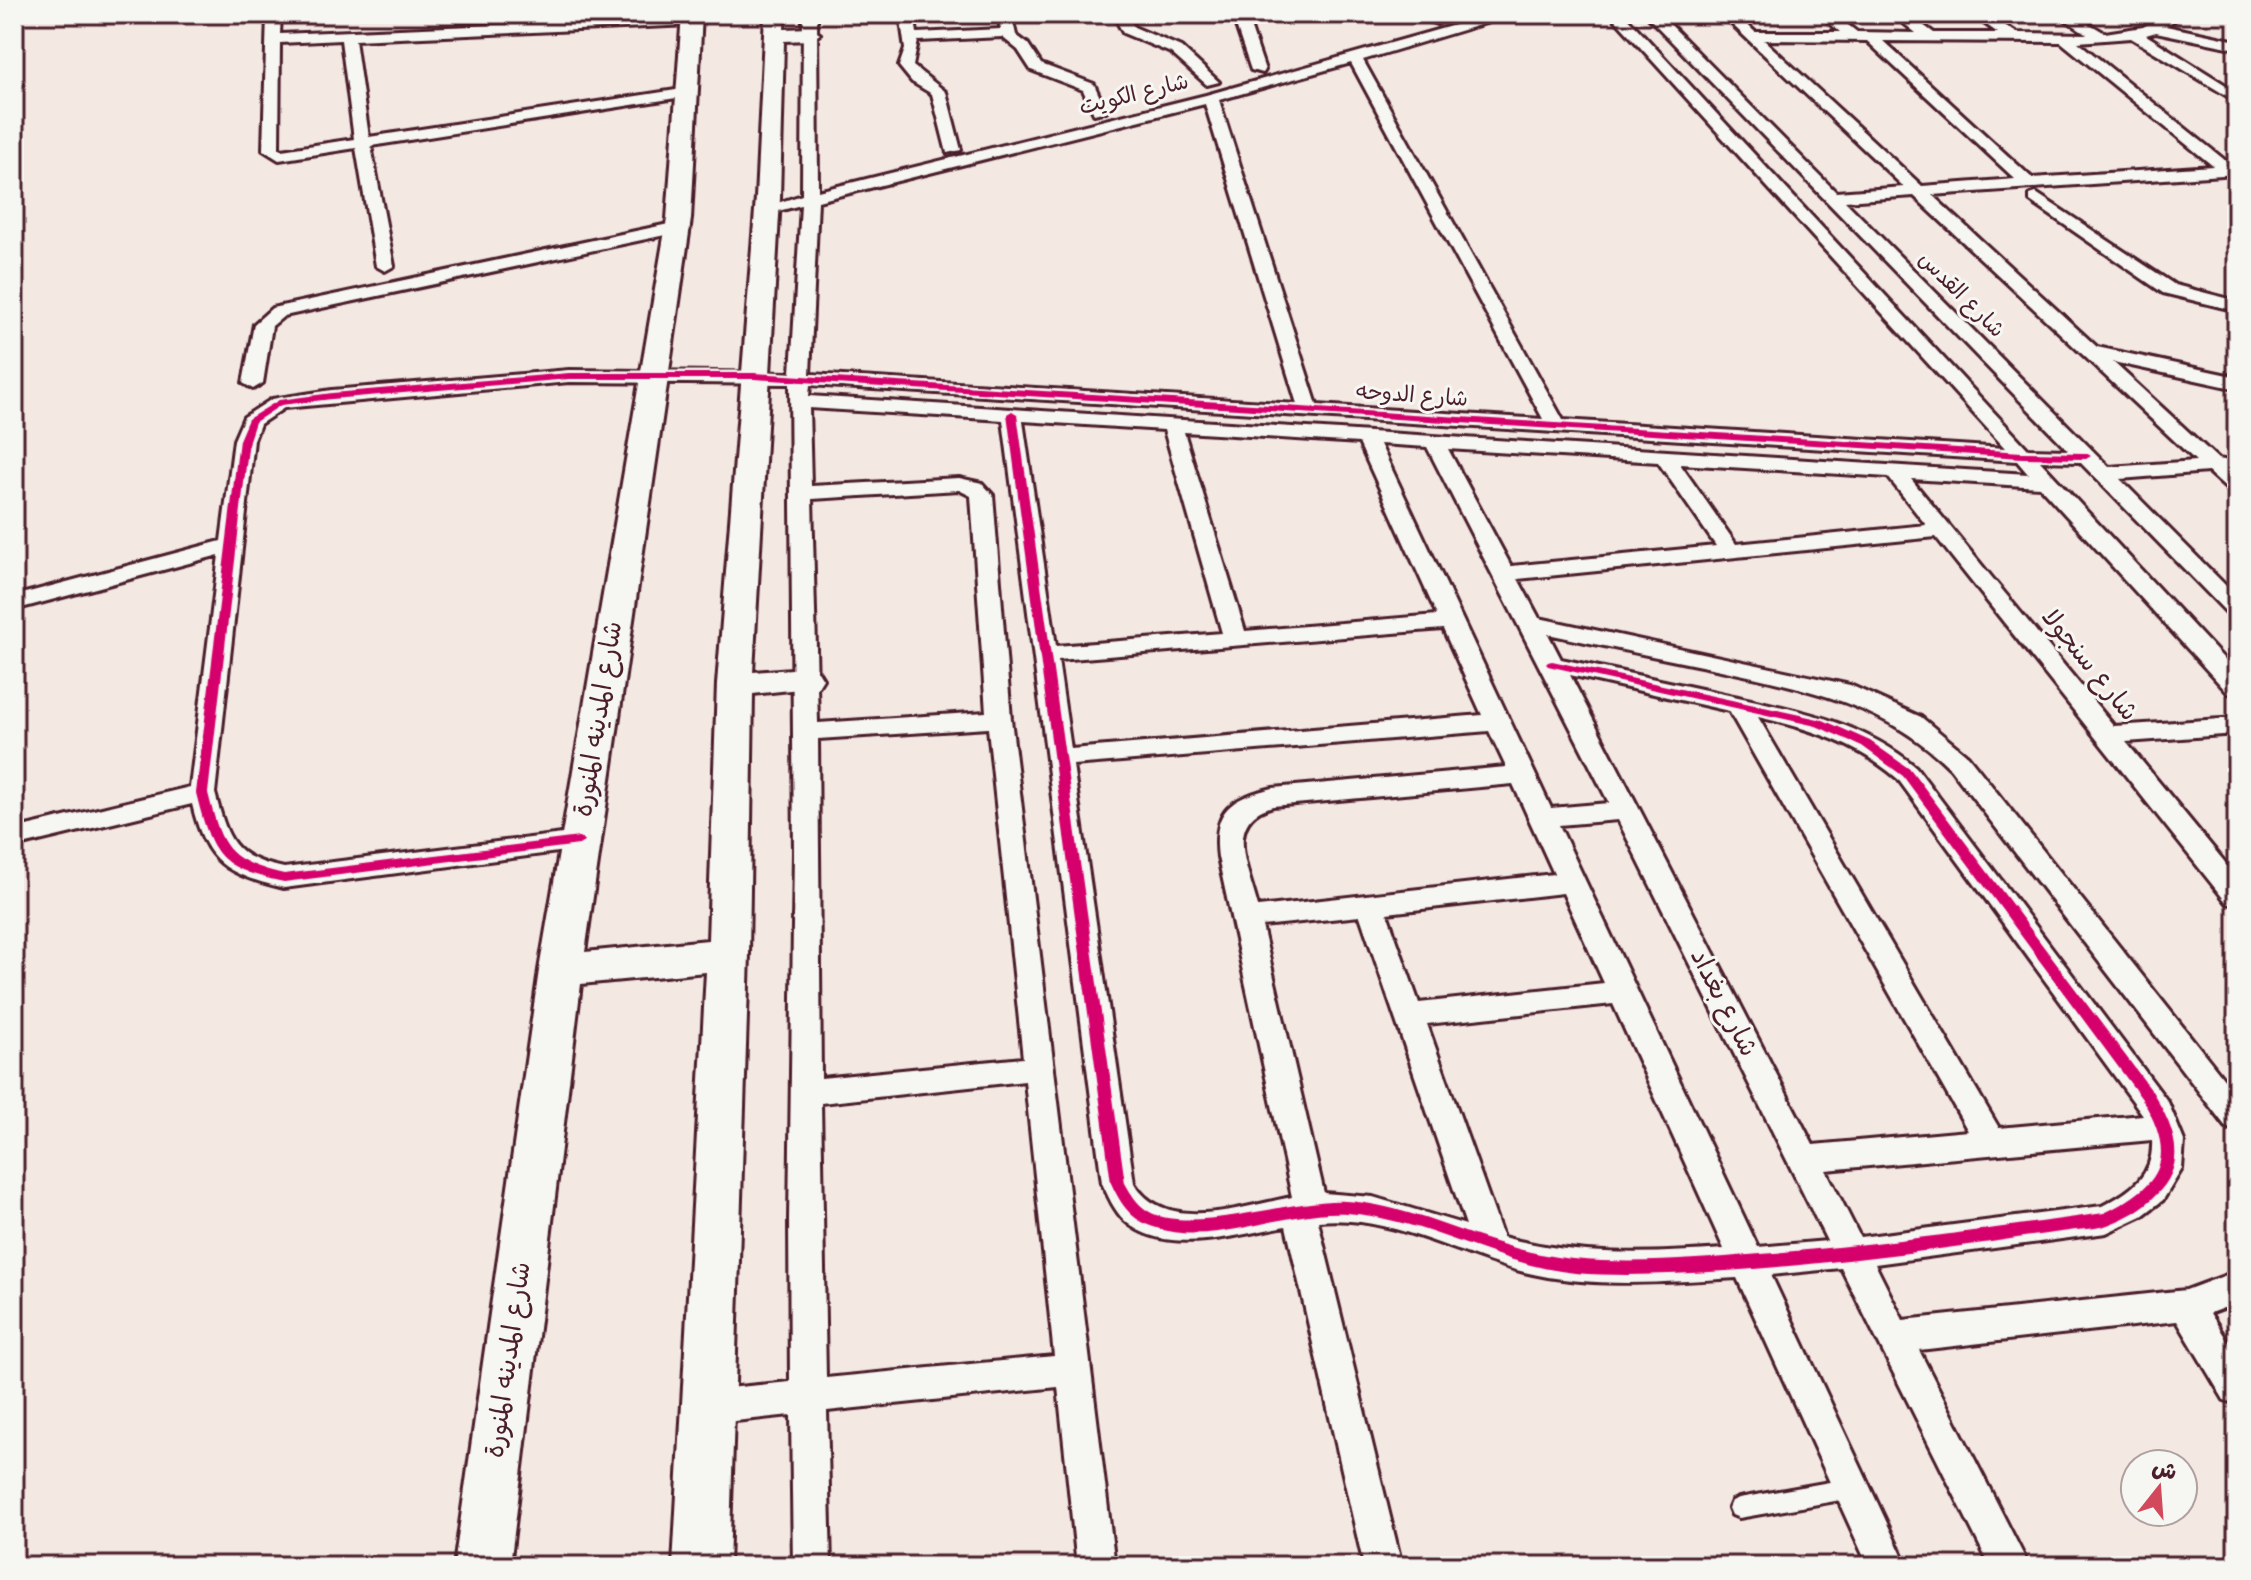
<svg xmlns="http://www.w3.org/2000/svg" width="2251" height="1580" font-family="Mynerve,'Playpen Sans Arabic',sans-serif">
<rect width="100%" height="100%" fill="#f3e8e2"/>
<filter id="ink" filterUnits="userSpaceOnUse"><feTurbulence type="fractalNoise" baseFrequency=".0125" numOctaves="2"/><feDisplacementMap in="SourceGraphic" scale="16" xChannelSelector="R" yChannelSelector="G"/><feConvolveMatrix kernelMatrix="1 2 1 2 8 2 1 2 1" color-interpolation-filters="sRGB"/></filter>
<g filter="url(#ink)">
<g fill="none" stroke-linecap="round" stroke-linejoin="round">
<g stroke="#4a1f2b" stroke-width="6">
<path id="lane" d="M1852,1478L1859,1481L1862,1488L1859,1495L1852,1498L1739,1518L1732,1515L1729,1508L1732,1501L1739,1498Z"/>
</g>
<g stroke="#4a1f2b" stroke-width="6">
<g id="street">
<path d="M267,14H281L280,34L691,17L698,21L691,25L355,40L369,137L689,88L696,92L689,96L371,146L394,266L385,271L376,266L356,148L279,160L263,150ZM341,40L354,139L282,150L279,148L280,43Z"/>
<path d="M803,14H817L818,191L1206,95L1494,14H1516L1363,60L1563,420L2005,448L1610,14H1624L2028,449L2068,450L1645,14H1660L1836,192L1904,187L1721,14H1736L1755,32H1840L1819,14H1834L1857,32L1916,33L1892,14H1908L1934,33H1998L1971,14H1987L2017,33L2087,34L2057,14H2073L2105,33L2143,27L2167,14H2184L2166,26L2237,41V49L2156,32L2146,35L2237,92V102L2131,38L2078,42L2231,165L2237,164V174L1932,195L2097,347L2237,377V389L2113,362L2218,459L2230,461L2233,465L2229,470L2237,477V494L2230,492L2208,472L2120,479L2237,597V617L2229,615L2080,462L2040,461L2237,673V696L2228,693L2040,487L1911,479L2114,726L2237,718V734L2126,742L2237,877V906L2227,903L1936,537L1518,579L1539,618L1850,685L1921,717L1968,756L2237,1095V1131L2226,1127L1950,768C1884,703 1804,688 1716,669C1660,658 1604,646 1548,634L1561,659C1615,670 1669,682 1724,694C1792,709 1860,720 1916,767L2168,1102L2184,1141L2182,1169L2163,1200L2142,1216L2106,1233L1875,1264L1903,1320L2186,1290L2237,1271V1303L2210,1313L2237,1356V1404L2224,1400L2177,1321L1919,1350L2029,1566H1990L1841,1268L1771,1275L1907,1566H1868L1737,1278C1667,1282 1593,1289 1524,1272C1457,1255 1390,1214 1318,1221L1402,1566H1364L1286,1226C1239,1234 1165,1258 1124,1220C1114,1210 1108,1196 1102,1183L1003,420L809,408L811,486L959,478L982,483L993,495L1011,719L1115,1566H1077L1058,1387L827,1411L831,1566H793L791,1415L707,1424L694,1419L689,1407L694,1395L707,1390L790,1382L789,1220L794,852L790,384L569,382L284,408L260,424L254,440L215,793C228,841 233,857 284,868L579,832L588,834L592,841L588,848L284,888C226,874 206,864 192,804L14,847V829L190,787L219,555L14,610V596L221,541L234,440L244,417L272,399L332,390L569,370L791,373L801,205L767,214L759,209L802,195ZM1764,40L1867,41L2015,179L1922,186ZM1883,41L2061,42L2213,166L2032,178ZM1351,63L1543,419L1317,405L1219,100ZM1205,104L1297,404L810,374L818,201ZM1914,196L2196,461L2109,467L1845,201ZM810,385L2017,461L2028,474L809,396ZM1023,421L1164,430L1222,633L1056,646ZM1184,432L1359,443L1437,615L1245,631ZM1380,444L1427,447L1609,803L1551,808ZM1448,449L1658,462L1716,546L1511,566ZM1680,464L1888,477L1926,525L1736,544ZM959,490L971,496L986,712L818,723L812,499ZM1443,629L1482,715L1071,749L1058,660ZM1570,675L1729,711L1968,1131L1813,1145ZM1758,717C1811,729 1856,743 1898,779L2143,1115L1999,1128ZM988,728L1023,1058L821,1078L818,739ZM1489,731L1506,767L1273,788C1231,798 1212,810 1218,857L1292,1197C1244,1206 1165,1235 1134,1183L1073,765ZM1513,784L1554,874L1258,907C1249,870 1222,820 1273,806ZM1618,820L1827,1241L1758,1247L1559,825ZM1563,893L1604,983L1419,1003L1387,913ZM1360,916L1466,1225L1373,1197L1324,1193L1262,926ZM1613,1004L1724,1249C1650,1254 1576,1257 1503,1237L1427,1024ZM1025,1081L1054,1356L826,1378L821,1103ZM2152,1140C2154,1175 2132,1191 2102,1206L1860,1237L1826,1170Z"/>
<path d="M900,14H914L917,33L1001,29L999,22L1006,14H1020L1013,22L1016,35L1028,44L1041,64L1094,84L1106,111L1094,114L1083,90L1031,70L1018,50L1002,37L918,41L913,66L946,92L961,150L947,153L932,94L912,82L899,66L905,49Z"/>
<path d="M1113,14H1127L1134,27L1181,47L1219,82L1207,85L1171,53L1123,33Z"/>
<path d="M1232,14H1246L1265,70L1263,73L1251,70Z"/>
<path d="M1406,14H1429L1444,20L1437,24Z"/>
<path d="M2036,193L2175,285L2237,301V311L2163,293L2030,201V195Z"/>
<path d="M678,222L686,227L684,231L284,316L272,326L263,383L253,389L243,383L254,324L272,308Z"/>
</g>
</g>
<g stroke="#4a1f2b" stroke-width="6">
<path id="secondary" d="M682,14H702L691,219L585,952L708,940L717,684L756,198L765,14H785L784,29L810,28L820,34L810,40L784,41L780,198L753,672L805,668L818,671L823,679L818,687L753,694L749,954L729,1566H673L706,972L581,984L510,1566H454L539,970L667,219Z"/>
</g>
<use href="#lane" fill="#f6f6f2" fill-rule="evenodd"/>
<use href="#street" fill="#f6f6f2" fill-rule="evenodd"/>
<use href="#secondary" fill="#f6f6f2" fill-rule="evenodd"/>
<g stroke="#f6f6f2" stroke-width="5">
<g id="cycleway">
<path d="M569,373H754L2022,452L2086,453L2091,456L2086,459L2022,458L754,379H569L332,399L281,405L255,422L249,440L208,793C222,848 226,860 284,874L579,837L585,841L579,845L284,882C219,868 212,857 196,793L239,440L248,419L279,400L332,393Z"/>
<path d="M1012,411L1017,414L1125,1183C1131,1194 1137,1204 1148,1211C1188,1236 1294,1198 1345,1201C1389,1203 1432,1221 1473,1235C1506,1246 1539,1256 1573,1259C1636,1265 1699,1259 1761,1254C1876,1245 1990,1229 2104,1213C2163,1185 2177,1157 2142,1099L1903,776L1862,746L1816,726L1548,666L1546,664L1548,662L1552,661L1823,720L1870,741L1911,770L2152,1091C2173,1126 2190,1162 2156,1195C2144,1208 2126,1218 2110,1224C2098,1229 2082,1229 2069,1231C2043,1234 2017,1238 1991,1242C1903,1254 1815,1265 1726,1271C1676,1274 1625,1277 1575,1273C1496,1265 1426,1219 1347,1213C1289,1209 1224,1243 1168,1231C1136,1224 1124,1212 1111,1183L1007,414Z"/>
</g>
</g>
<use href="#cycleway" fill="#d6006c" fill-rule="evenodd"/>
</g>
</g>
<g text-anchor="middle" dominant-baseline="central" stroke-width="6" stroke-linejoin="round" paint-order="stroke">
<g font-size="22" fill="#4a1f2b" stroke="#f6f6f2">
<text transform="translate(1134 95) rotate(-14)">شارع الكويت</text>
<text transform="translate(1961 295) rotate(45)">شارع القدس</text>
<text transform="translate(1412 396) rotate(4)">شارع الدوحه</text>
</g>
<g font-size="26" fill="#4a1f2b" stroke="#f6f6f2">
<text transform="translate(2089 665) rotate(51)">شارع سنجولا</text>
<text transform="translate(599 719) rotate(-81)">شارع المدينه المنورة</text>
<text transform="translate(1723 1003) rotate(63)">شارع بغداد</text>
<text transform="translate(509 1360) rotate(-82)">شارع المدينه المنورة</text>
</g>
</g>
<rect width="2251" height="1580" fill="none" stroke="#f6f6f2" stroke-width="48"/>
<rect x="24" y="24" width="2203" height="1532" fill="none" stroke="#4a1f2b" stroke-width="3" filter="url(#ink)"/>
<g transform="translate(2159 1488) rotate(17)"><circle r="38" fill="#f6f6f2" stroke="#b1a0a2" stroke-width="2"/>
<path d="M0-6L14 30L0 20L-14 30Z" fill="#d1495b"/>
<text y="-12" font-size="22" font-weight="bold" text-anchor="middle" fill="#4a1f2b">ش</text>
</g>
</svg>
